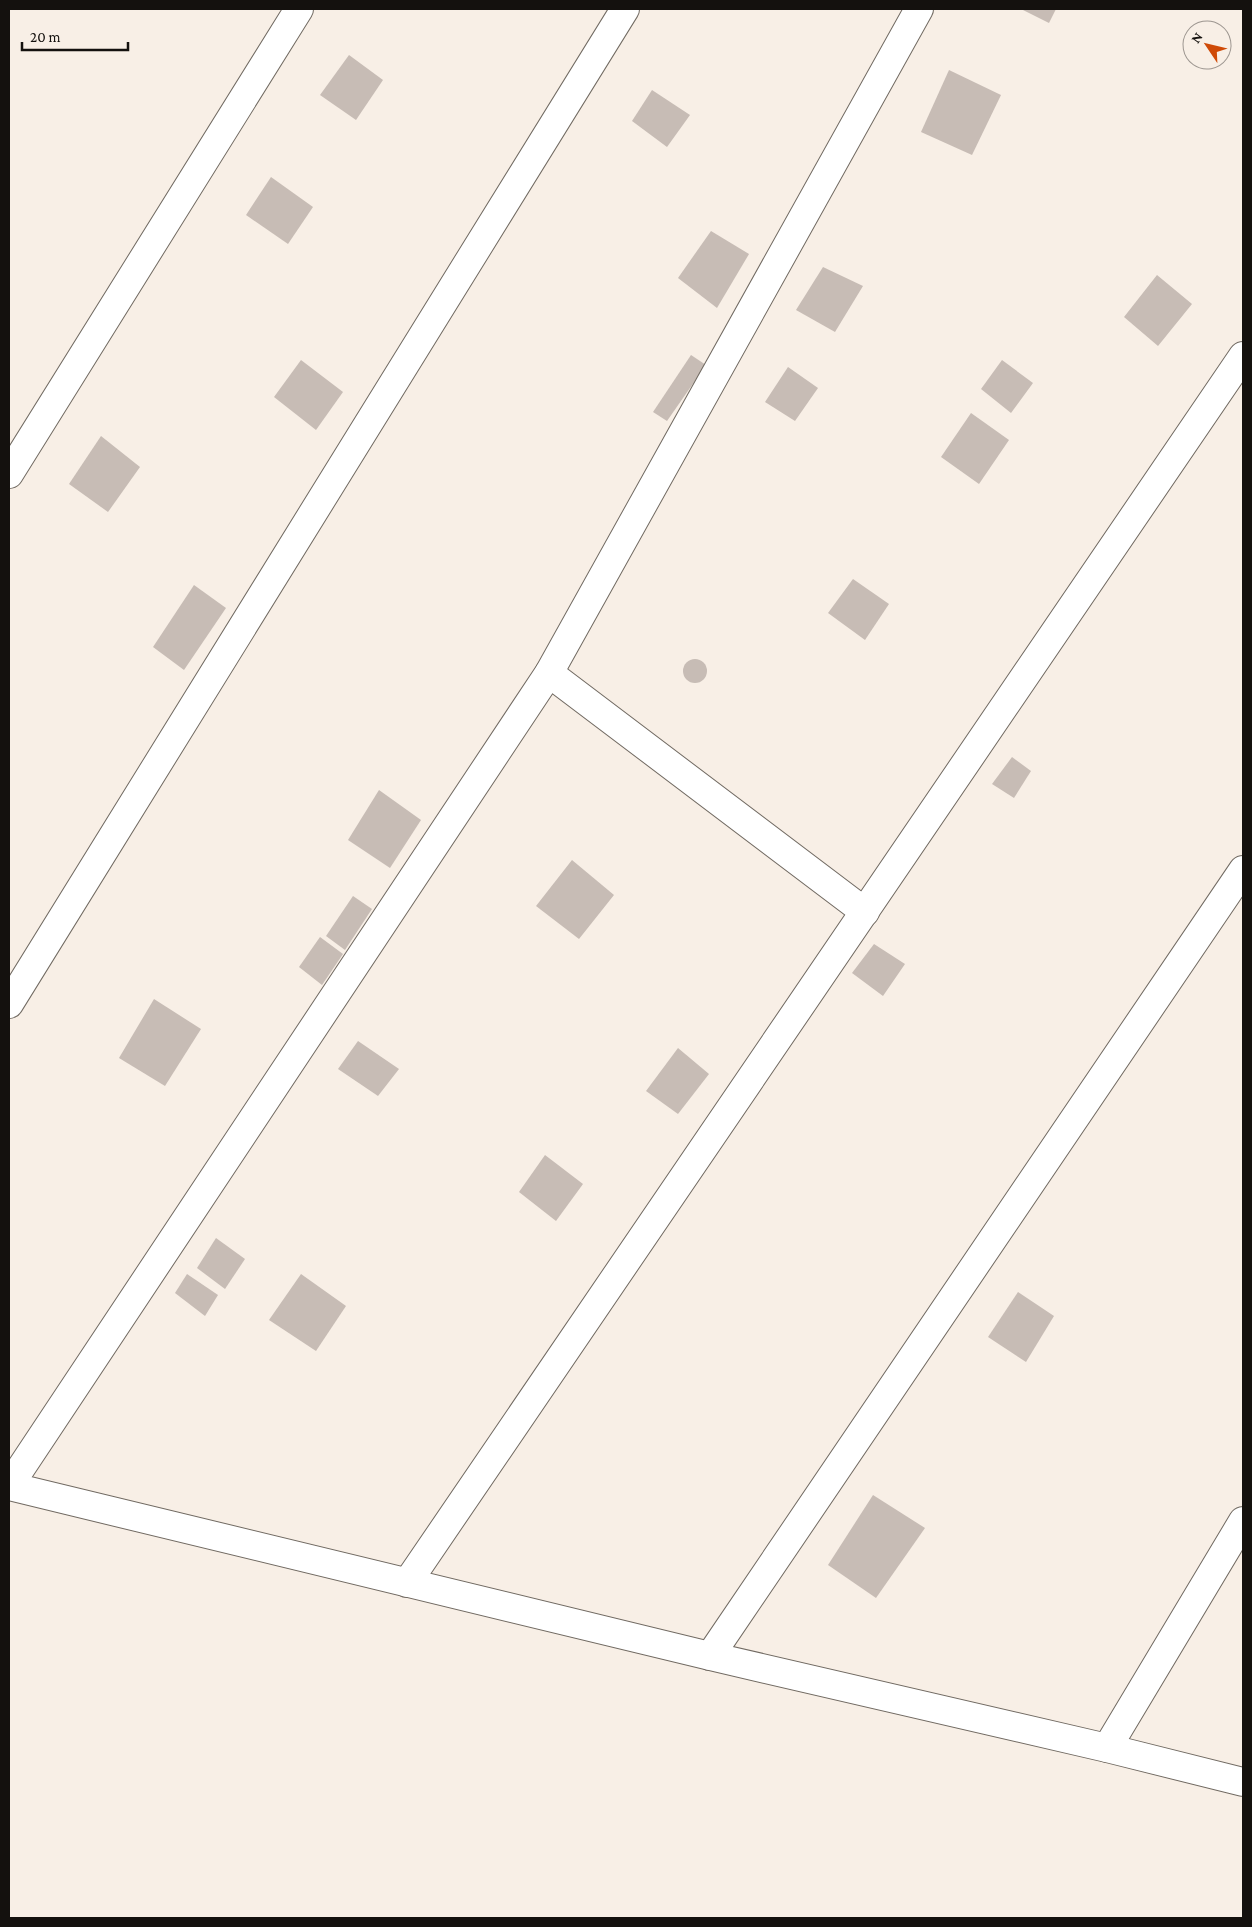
<svg xmlns="http://www.w3.org/2000/svg" width="1252" height="1927" font-family="'Crimson Pro',serif">
<rect width="100%" height="100%" fill="#f8efe6"/>
<g fill="#c7bcb5">
<path d="M1021,9H1056L1049,23Z"/>
<path d="M349,55L383,80L356,120L320,95Z"/>
<path d="M949,70L1001,95L972,155L921,132Z"/>
<path d="M652,90L690,115L667,147L632,121Z"/>
<path d="M271,177L313,207L288,244L246,215Z"/>
<path d="M711,231L749,254L717,308L678,278Z"/>
<path d="M823,267L863,286L835,332L796,310Z"/>
<path d="M1157,275L1192,304L1158,346L1124,317Z"/>
<path d="M691,355L706,365L667,421L653,412Z"/>
<path d="M301,360L343,392L316,430L274,397Z"/>
<path d="M1002,360L1033,383L1011,413L981,389Z"/>
<path d="M788,367L818,388L795,421L765,402Z"/>
<path d="M971,413L1009,440L979,484L941,457Z"/>
<path d="M101,436L140,467L108,512L69,484Z"/>
<path d="M853,579L889,604L865,640L828,613Z"/>
<path d="M194,585L226,608L184,670L153,647Z"/>
<circle cx="695" cy="671" r="12"/>
<path d="M1012,757L1031,771L1014,798L992,784Z"/>
<path d="M379,790L421,820L390,868L348,840Z"/>
<path d="M572,860L614,895L579,939L536,906Z"/>
<path d="M353,896L372,909L345,950L326,936Z"/>
<path d="M320,937L343,954L322,985L299,967Z"/>
<path d="M874,944L905,964L883,996L852,973Z"/>
<path d="M154,999L201,1029L165,1086L119,1058Z"/>
<path d="M358,1041L399,1069L378,1096L338,1069Z"/>
<path d="M678,1048L709,1074L678,1114L646,1091Z"/>
<path d="M545,1155L583,1184L556,1221L519,1192Z"/>
<path d="M216,1238L245,1259L225,1289L197,1268Z"/>
<path d="M187,1274L218,1295L205,1316L175,1293Z"/>
<path d="M301,1274L346,1306L316,1351L269,1320Z"/>
<path d="M1018,1292L1054,1316L1026,1362L988,1337Z"/>
<path d="M873,1495L925,1528L876,1598L828,1565Z"/>
</g>
<g fill="none" stroke-linecap="round" stroke-linejoin="round">
<g stroke="#716a62" stroke-width="30">
<g id="minor">
<path d="M9,474L299,9"/>
<path d="M549,673L865,912"/>
<path d="M9,1004L625,9"/>
<path d="M9,1486L549,673L919,9"/>
<path d="M9,1486L710,1656L1107,1748L1243,1782"/>
<path d="M407,1583L1243,356"/>
<path d="M710,1656L1243,870"/>
<path d="M1107,1748L1243,1521"/>
</g>
</g>
<use href="#minor" stroke="#fff" stroke-width="28"/>
</g>
<rect width="1252" height="1927" fill="none" stroke="#14110e" stroke-width="20"/>
<g transform="translate(1207 45) rotate(305)"><circle r="24" fill="#f8efe6" stroke="#9d9690"/>
<path d="M0-4L9 19L0 12L-9 19Z" fill="#cf4a07"/>
<text y="-8" font-size="14" font-weight="bold" text-anchor="middle" fill="#14110e">N</text>
</g>
<path d="M22 42v8h106v-8" fill="none" stroke="#14110e" stroke-width="2.5"/>
<text x="30" y="42" font-size="15" fill="#14110e" stroke="#f8efe6" stroke-width="4" paint-order="stroke">20 m</text>
</svg>
